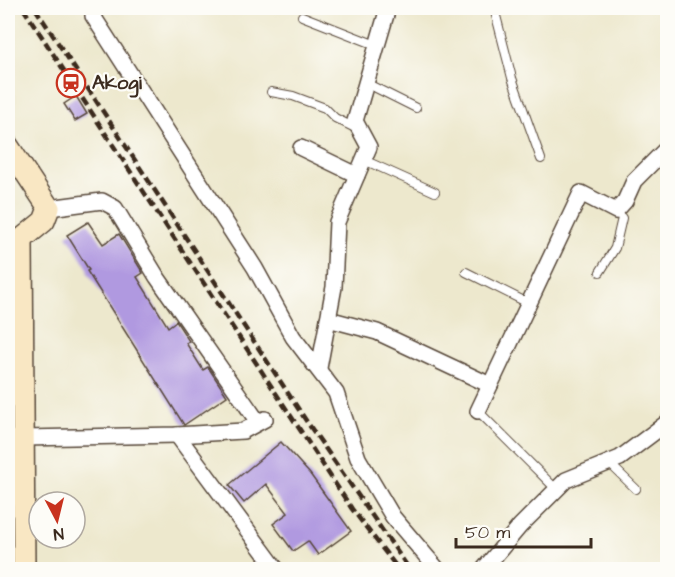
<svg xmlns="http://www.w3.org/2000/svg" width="675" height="577" font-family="'Architects Daughter',sans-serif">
<rect width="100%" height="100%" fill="#fdfcf7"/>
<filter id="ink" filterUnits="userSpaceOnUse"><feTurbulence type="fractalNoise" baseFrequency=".0167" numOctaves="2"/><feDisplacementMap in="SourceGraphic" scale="12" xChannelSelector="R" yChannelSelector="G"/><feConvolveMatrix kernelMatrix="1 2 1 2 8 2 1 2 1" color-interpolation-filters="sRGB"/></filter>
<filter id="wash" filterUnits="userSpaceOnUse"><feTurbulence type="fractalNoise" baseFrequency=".008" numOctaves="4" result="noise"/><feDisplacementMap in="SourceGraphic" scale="24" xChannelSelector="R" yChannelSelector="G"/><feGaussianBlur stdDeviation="1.35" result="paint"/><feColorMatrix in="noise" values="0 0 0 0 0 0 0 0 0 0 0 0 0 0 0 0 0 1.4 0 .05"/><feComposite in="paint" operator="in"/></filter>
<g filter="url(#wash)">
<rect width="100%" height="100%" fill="#ede8cd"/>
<g id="blocks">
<g fill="#b099e0">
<path d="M76,96L87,114L75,121L64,104Z"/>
<path d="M88,222L103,244L119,234L143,273L137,277L168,327L176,321L189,341L186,343L203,370L208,367L227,396L184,425L87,271L89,270L67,235Z"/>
<path d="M281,442L310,474L351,531L318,555L308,541L293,551L273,524L288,513L266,484L244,503L229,485Z"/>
</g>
</g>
</g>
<g filter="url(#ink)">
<use href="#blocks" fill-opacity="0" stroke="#564638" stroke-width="1.5"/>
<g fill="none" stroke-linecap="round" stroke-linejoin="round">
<g stroke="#564638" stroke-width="10">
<g id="lane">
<path d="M494,8L512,78L541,159"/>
<path d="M302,16L376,45"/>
<path d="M366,83L416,108"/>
<path d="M271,92L293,96L325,108L335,118L357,129"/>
<path d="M364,160L435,192"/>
<path d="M466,272L530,304"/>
<path d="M600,272L615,248L622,218L616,211"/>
<path d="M478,411L556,489"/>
<path d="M609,463L636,489"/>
<path d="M664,570L668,566"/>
</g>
</g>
<g stroke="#564638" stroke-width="18">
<g id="street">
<path d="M93,8V16L255,268L293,337L336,393L358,458L393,517L438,570"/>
<path d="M301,148L357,175"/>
<path d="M49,208L102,201L115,208L157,277L258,422"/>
<path d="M328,319L377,332L490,385"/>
<path d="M319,368L334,287L337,222L369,147L355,121L388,8"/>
<path d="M478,411L581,193L616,211L625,201L634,181L668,147"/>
<path d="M177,435L277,570"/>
<path d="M24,438L177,435L243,431L265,419"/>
<path d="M483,570L520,526L566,480L620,458L668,422"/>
</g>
</g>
<g stroke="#564638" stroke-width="24">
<g id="secondary">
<path d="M8,146L49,208L44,221L22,239"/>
<path d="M22,239L24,570"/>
</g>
</g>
<use href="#lane" stroke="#fff" stroke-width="8"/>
<use href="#street" stroke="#fff" stroke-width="15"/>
<use href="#secondary" stroke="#f9e7c3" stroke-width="21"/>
<g stroke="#3b2a1e" stroke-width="4.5" stroke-dasharray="9 4.5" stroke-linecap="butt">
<path d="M23,8L352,509L399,570"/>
<path d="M35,8L307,422L410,570"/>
</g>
</g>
</g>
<defs>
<g id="station-ring" transform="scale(1.5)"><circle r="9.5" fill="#fdfcf7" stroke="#c8321e" stroke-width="1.5"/><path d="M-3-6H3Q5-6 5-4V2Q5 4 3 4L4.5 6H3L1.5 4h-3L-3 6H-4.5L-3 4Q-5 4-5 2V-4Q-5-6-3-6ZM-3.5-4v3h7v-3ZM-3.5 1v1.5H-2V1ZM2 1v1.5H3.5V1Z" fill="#c8321e"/></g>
</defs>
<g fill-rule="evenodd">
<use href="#station-ring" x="71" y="83"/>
</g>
<g text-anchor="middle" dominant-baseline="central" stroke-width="4.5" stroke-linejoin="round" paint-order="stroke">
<g font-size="20" font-weight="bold" fill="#3b2a1e" stroke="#fdfcf7" text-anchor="start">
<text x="92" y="83">Akogi</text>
</g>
</g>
<rect width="675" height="577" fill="none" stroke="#fdfcf7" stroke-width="30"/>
<g transform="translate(57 520) rotate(173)"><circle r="28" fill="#fdfcf7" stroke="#afa8a0" stroke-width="1.5"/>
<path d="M0-4.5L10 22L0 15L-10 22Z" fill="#c8321e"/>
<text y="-9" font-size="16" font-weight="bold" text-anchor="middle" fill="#3b2a1e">N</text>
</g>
<path d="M456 538v9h135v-9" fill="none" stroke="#3b2a1e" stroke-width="3"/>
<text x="465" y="538" font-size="18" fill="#3b2a1e" stroke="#fdfcf7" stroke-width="4.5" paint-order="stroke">50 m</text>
</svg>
